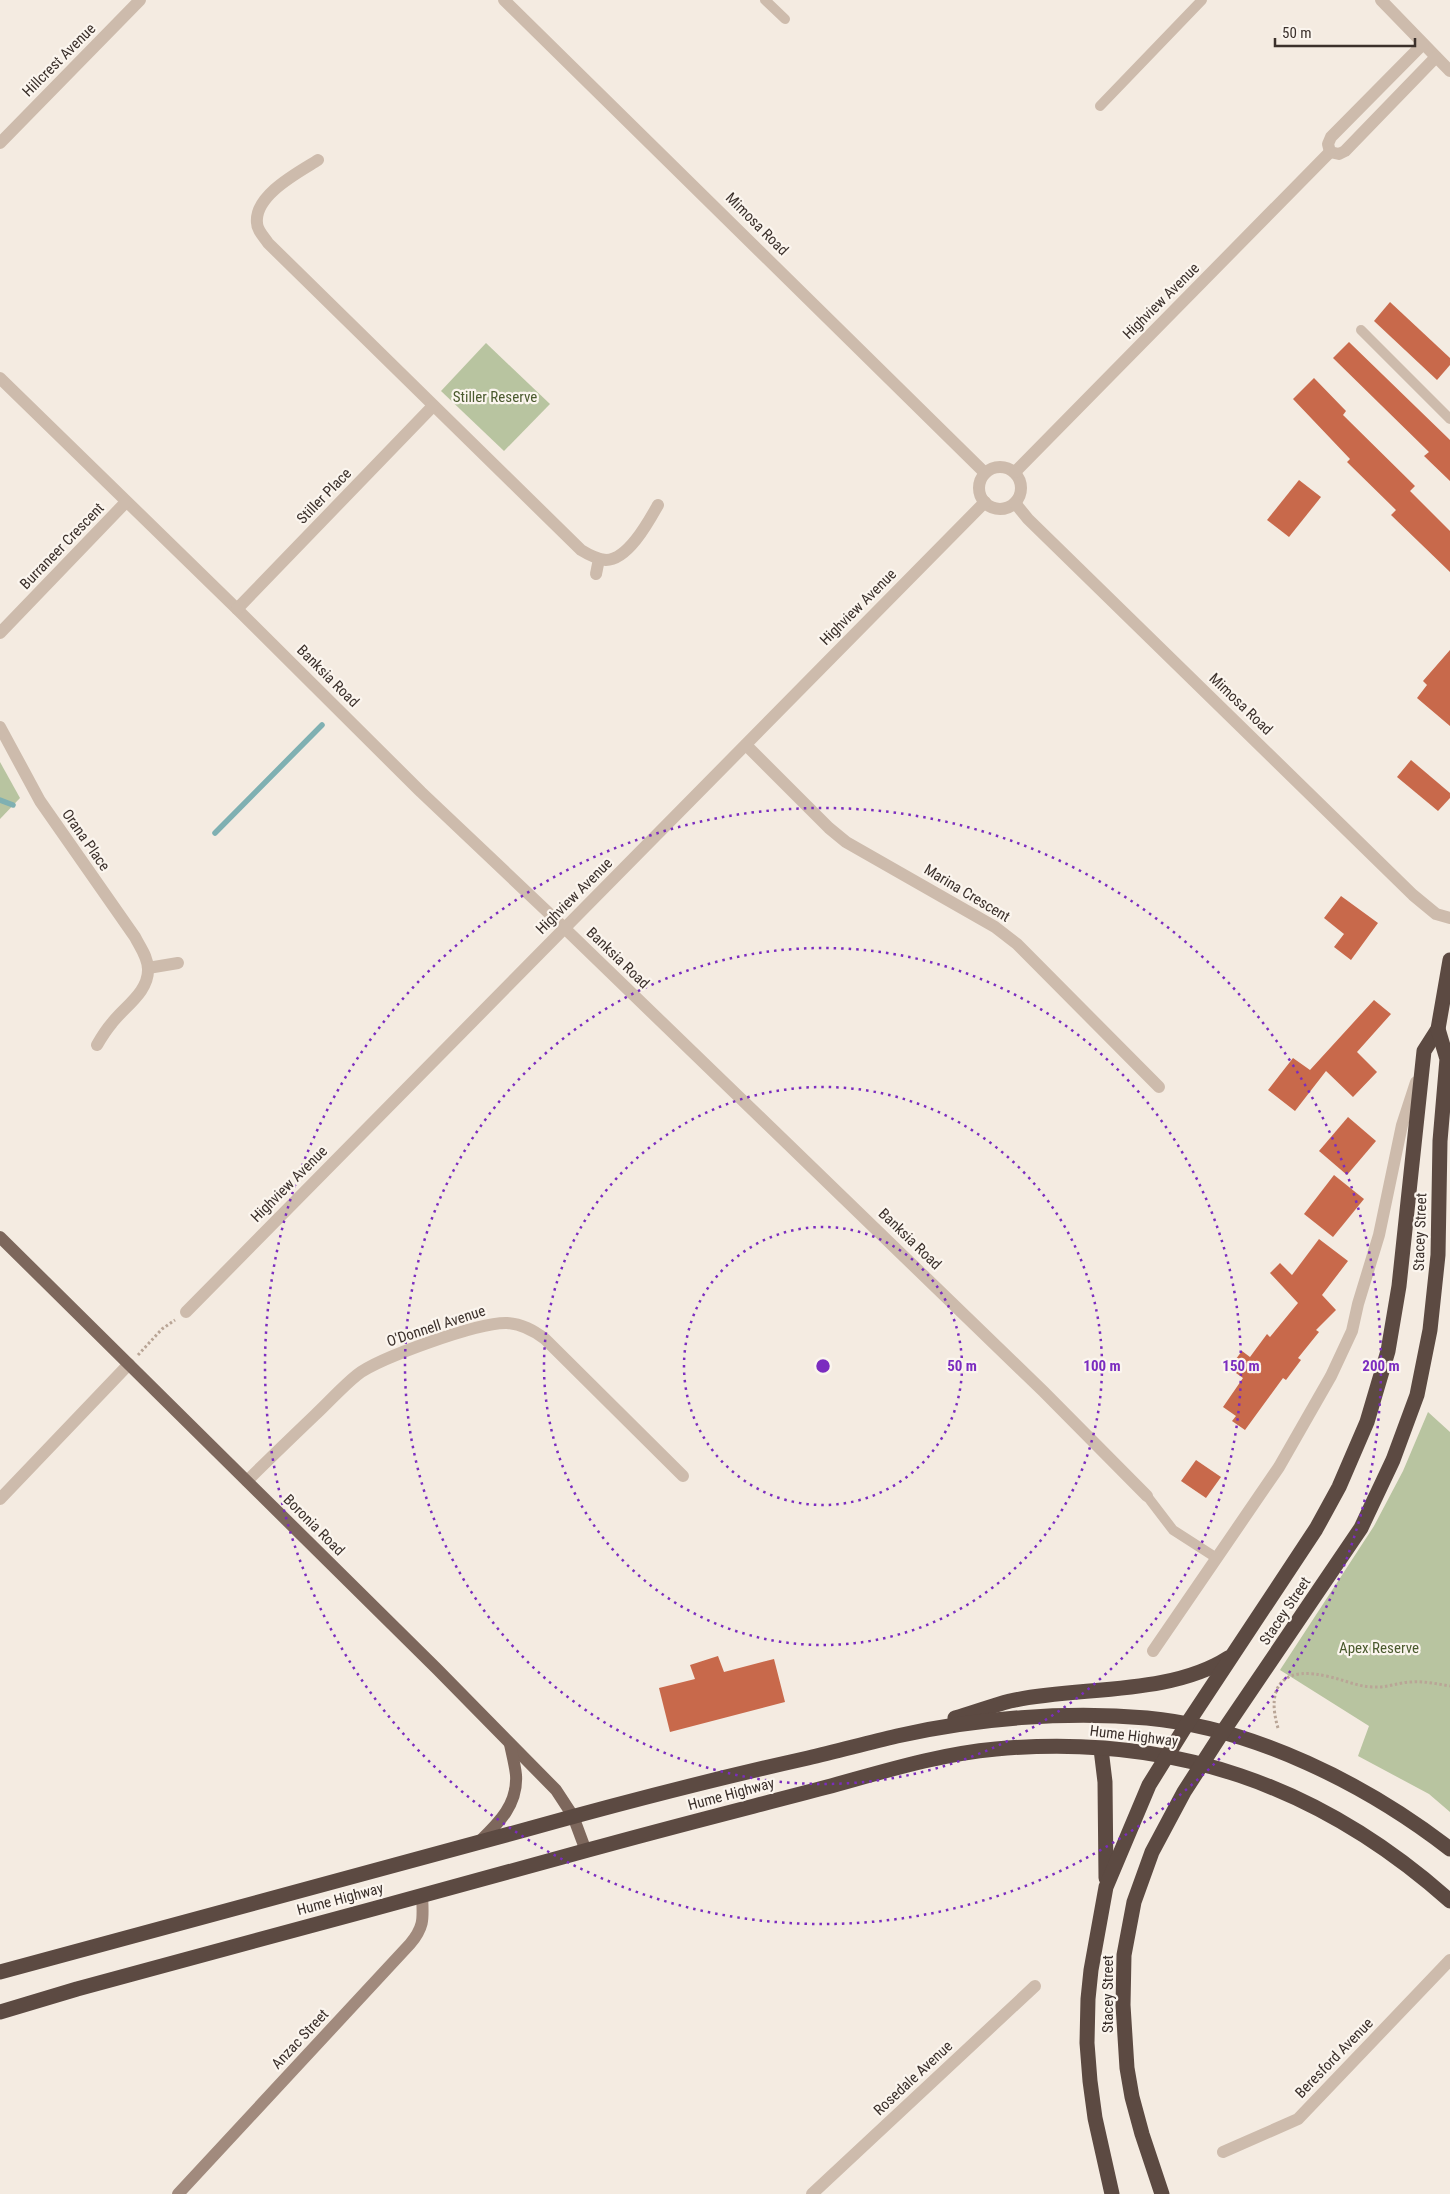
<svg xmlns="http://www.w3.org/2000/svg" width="1450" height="2194" font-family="'Roboto Condensed',sans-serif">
<rect width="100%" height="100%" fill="#f4ebe1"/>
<g fill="#b8c4a0">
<path d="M486,343L550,404L504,451L441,391Z"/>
<path d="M0,762L20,798L0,819Z"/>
<path d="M1428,1412L1450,1432V1812L1429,1794L1358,1756L1369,1726L1280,1670L1374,1526L1403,1471Z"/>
</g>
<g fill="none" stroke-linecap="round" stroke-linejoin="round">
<g stroke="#7fb0b2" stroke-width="5.5">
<path d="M0,800L13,805"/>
<path d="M215,833L322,725"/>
</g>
</g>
<g fill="#c8694b">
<path d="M1390,302L1450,358V365L1437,380L1374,321Z"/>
<path d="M1349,342L1450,440V481L1424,456L1429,452L1333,358Z"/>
<path d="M1314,378L1346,411L1343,415L1415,486L1410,491L1450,531V572L1391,515L1396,510L1347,462L1350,459L1293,399Z"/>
<path d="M1299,480L1321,497L1289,537L1267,520Z"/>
<path d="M1450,650V726L1417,698L1427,685L1423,681Z"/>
<path d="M1411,760L1450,793V798L1438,811L1397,777Z"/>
<path d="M1341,896L1378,923L1351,960L1334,947L1344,934L1324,918Z"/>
<path d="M1374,1000L1391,1014L1357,1052L1377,1072L1353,1097L1326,1071L1295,1111L1268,1090L1293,1058L1310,1070Z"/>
<path d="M1348,1117L1376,1141L1347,1175L1319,1151Z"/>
<path d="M1334,1175L1364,1199L1333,1237L1304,1214Z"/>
<path d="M1319,1239L1348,1261L1322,1295L1336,1310L1316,1330L1319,1332L1298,1358L1301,1360L1286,1380L1283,1378L1245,1430L1232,1421L1236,1416L1223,1407L1243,1378L1229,1368L1242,1351L1250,1357L1267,1334L1270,1337L1298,1303L1270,1273L1280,1263L1292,1275Z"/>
<path d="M1196,1460L1221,1477L1206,1498L1181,1481Z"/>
<path d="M718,1656L724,1672L774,1659L785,1702L670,1732L659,1688L695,1679L690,1665Z"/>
</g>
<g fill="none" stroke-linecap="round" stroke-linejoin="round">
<g stroke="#b9a596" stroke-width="3" stroke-dasharray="2.5 2.5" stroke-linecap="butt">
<path d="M138,1355L162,1329L175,1320"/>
<path d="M1278,1728C1265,1684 1285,1665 1330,1677C1345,1680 1358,1687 1374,1687C1387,1688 1399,1682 1412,1682C1425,1681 1437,1684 1450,1686"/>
</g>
<g stroke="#cdbbac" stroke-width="10">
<path d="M765,0L785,19"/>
<path d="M1100,106L1202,0"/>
<path d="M1361,330L1450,419"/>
<path d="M1147,1496L1173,1530L1215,1557"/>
</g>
<g stroke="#cdbbac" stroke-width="12">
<path d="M504,0L985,473"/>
<path d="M1381,0L1450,71"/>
<path d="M0,143L140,0"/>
<path d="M1330,152L1328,144L1331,137L1423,44"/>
<path d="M1330,152L1339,154L1345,151L1436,57"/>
<path d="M318,160C299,172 254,195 257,223C257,230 264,237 268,243L581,550C589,555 597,559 606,560C628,560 649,521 658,505"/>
<path d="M0,378L237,609L421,792L554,918L1043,1391L1147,1496"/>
<circle cx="1000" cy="488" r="21"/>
<path d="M1015,472L1330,152"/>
<path d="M1015,503L1028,519L1413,895L1436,914L1450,918"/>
<path d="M596,574L599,559"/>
<path d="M237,609L433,406"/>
<path d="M0,633L126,502"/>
<path d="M0,727L40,801L135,937C140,947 148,957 148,969C149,992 124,1007 112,1023C106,1030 101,1038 97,1045"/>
<path d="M746,745L829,828L846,842L995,927L1017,944L1159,1087"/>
<path d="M148,968L178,963"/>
<path d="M186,1312L985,502"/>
<path d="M247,1481C269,1459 292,1437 315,1415C329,1402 342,1387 357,1375C378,1358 479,1322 507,1323C522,1324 533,1330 545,1339L683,1476"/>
<path d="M0,1499L129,1364"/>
<path d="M1153,1651L1279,1467L1331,1376L1352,1331L1358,1304L1379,1235L1402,1125L1416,1082"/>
<path d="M1223,2152L1298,2119L1450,1960"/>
<path d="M812,2194L1035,1986"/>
</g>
<path stroke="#a18a7d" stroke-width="12" d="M178,2194L410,1944C425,1926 423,1918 422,1895"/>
<g stroke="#7d675c" stroke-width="12">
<path d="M0,1237L437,1669L556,1790L573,1816L586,1851"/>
<path d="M480,1841C499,1823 518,1804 516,1775C515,1765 512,1754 510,1744"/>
</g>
<g stroke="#5c4a42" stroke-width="15">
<path d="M955,1718C973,1713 991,1706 1010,1701C1077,1686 1169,1696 1228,1658"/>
<path d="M1101,1749L1105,1782L1106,1878"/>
<path d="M0,1972C176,1923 353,1878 528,1829C621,1803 714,1779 808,1758C838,1751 867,1743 897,1736C975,1718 1067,1711 1147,1718C1254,1728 1366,1784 1450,1849"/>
<path d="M0,2012L77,1989C247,1943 418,1897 588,1850C667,1828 747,1808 827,1787C882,1772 939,1754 996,1749C1171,1733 1320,1785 1450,1901"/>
<path d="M1112,2194L1095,2118L1090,2081L1087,2043L1088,1999L1091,1970L1106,1887L1149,1785L1187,1724L1316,1529L1339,1487L1367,1422L1388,1351L1399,1286L1424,1051L1438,1029L1450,960"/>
<path d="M1162,2194L1142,2134L1132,2097L1127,2068L1123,2005L1124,1955L1134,1902L1152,1852L1184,1792L1222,1733L1361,1528L1393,1460L1417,1395L1430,1330L1438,1255L1440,1141L1447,1059L1438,1029"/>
</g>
</g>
<g fill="none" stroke="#7b2cbf" stroke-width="2.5" stroke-dasharray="2.5 5">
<circle cx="823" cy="1366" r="139"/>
<circle cx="823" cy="1366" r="279"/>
<circle cx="823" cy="1366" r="418"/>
<circle cx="823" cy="1366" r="558"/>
</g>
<g text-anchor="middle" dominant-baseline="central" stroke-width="4.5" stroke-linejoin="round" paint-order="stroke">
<g font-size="15" fill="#3b302b" stroke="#fbf5ee">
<text transform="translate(59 60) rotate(-45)">Hillcrest Avenue</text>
<text transform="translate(757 224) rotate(45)">Mimosa Road</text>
<text transform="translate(1161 301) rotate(-45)">Highview Avenue</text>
<text transform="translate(324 496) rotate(-46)">Stiller Place</text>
<text transform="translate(62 546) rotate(-46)">Burraneer Crescent</text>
<text transform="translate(858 607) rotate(-45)">Highview Avenue</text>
<text transform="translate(328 676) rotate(45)">Banksia Road</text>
<text transform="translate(1241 704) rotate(44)">Mimosa Road</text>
<text transform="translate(86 840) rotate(55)">Orana Place</text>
<text transform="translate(967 893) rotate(31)">Marina Crescent</text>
<text transform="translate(574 896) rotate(-45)">Highview Avenue</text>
<text transform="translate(618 958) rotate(44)">Banksia Road</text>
<text transform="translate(289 1184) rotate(-45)">Highview Avenue</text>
<text transform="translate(1420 1232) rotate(-88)">Stacey Street</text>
<text transform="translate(910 1239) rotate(44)">Banksia Road</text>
<text transform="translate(436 1326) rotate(-18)">O'Donnell Avenue</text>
<text transform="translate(314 1525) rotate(45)">Boronia Road</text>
<text transform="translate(1285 1611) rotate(-56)">Stacey Street</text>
<text transform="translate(1134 1736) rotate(7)">Hume Highway</text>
<text transform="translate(731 1794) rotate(-15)">Hume Highway</text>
<text transform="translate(340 1899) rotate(-15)">Hume Highway</text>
<text transform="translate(1108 1994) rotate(-90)">Stacey Street</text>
<text transform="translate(300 2039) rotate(-47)">Anzac Street</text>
<text transform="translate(1334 2058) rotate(-46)">Beresford Avenue</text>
<text transform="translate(913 2078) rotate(-43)">Rosedale Avenue</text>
</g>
<g font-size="15" fill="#4a5a2e" stroke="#fbf5ee">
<text x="495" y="397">Stiller Reserve</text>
<text x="1379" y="1648">Apex Reserve</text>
</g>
</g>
<circle cx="823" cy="1366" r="8" fill="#7b2cbf" stroke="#fbf5ee" stroke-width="2.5"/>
<g font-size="15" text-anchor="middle" font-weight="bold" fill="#7b2cbf" stroke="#fbf5ee" stroke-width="4.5" stroke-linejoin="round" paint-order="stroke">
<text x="962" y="1371">50 m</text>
<text x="1102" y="1371">100 m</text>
<text x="1241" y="1371">150 m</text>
<text x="1381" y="1371">200 m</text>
</g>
<path d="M1275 38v8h140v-8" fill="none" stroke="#3b302b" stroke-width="2.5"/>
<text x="1282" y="38" font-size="15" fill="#3b302b" stroke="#fbf5ee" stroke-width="4" paint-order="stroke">50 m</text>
</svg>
